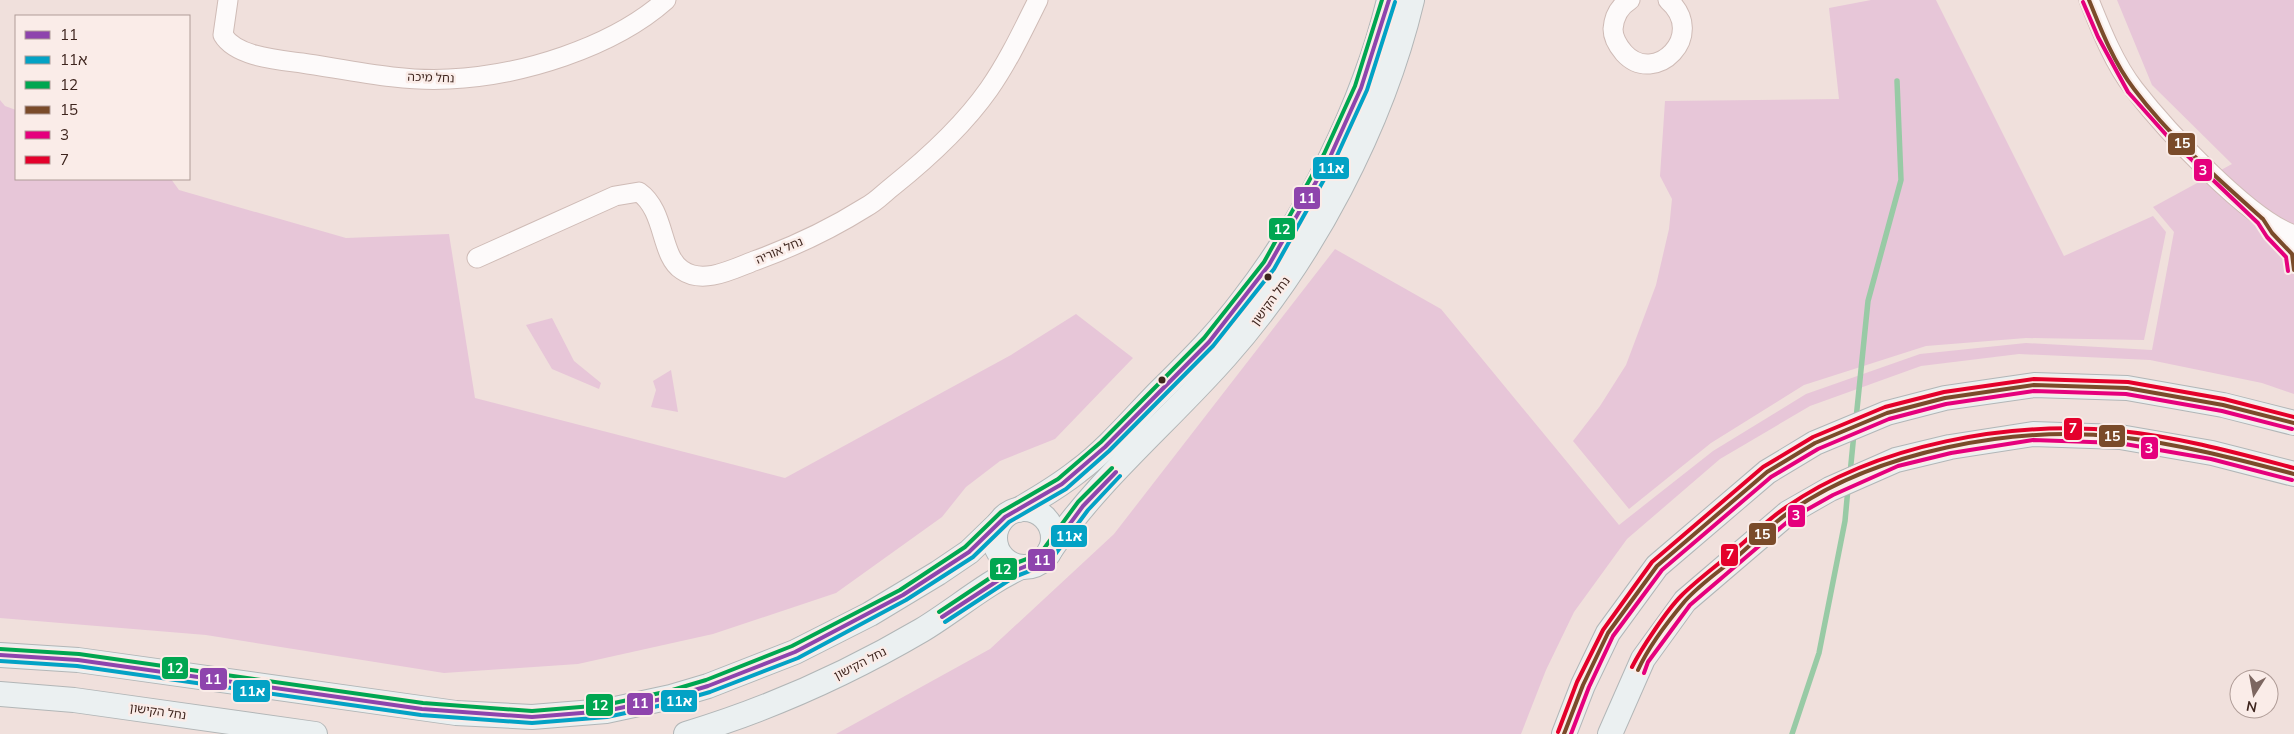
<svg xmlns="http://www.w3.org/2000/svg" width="2294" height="734" font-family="Mulish,'Noto Sans Hebrew',sans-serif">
<rect width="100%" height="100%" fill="#f0e0dc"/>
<g fill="#e7c6d8">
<path d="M1871,0H1936L2064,256L2153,216L2166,232L2144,340L2026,338L1926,346L1804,385L1711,443L1629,509L1573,441L1600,406L1626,365L1656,285L1669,229L1672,199L1660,176L1665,101L1839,99L1829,8Z"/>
<path d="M2117,0H2294V394L2262,383L2150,360L2019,354L1921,366L1810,406L1720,459L1627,539L1574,612L1546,670L1521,734H836L990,649L1114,534L1335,249L1441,309L1619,525L1713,451L1806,394L1920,354L2026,343L2152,350L2174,232L2153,207L2232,164L2152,85Z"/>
<path d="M0,100L5,106L16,110V179H171L179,190L346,238L449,234L475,398L785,478L1011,355L1076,314L1133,358L1055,439L1000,461L966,487L942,517L836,593L713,634L578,664L444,673L206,635L0,618Z"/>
<path d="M552,318L574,361L601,383L599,389L552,369L526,325Z"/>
<path d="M671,370L678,412L651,407L656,390L653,381Z"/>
</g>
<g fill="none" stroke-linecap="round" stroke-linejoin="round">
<g stroke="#98caa5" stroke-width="5.5">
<path d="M1856,419L1868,301L1901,180L1897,81"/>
<path d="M1850,474L1854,433"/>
<path d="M1792,734L1819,653L1845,521L1848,488"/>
</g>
<g stroke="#cfbbb6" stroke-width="21">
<g id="minor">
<path d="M228,0L223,35C236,57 279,60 302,63C349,70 402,82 449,79C520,76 612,48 666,0"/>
<path d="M1630,0C1620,6 1614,16 1613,29C1613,38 1618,46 1624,53C1655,87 1708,35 1668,0"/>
<path d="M2089,0C2101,30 2114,63 2134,89C2165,129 2248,219 2294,235"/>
<path d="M2269,228L2292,254"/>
<path d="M477,258L615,196L639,192C666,211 660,256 682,270C703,285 733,269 754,261C793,247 831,229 866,207C876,202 884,193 893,186C928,158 963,126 989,89C1008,62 1023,30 1038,0"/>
</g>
</g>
<g stroke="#b2b6b7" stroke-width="26">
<g id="major">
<circle cx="1024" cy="538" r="29"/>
<path d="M1018,510C1039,498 1059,486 1078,471C1106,450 1130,422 1154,397C1185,366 1217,335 1243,300C1308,216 1364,103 1389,0"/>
<path d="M1049,552C1098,479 1168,422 1226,356C1312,259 1382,126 1412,0"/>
<path d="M0,655L78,660L456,713L532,717L606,711L671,697L708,686L795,652L870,614L938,573L969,552L999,523"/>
<path d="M0,694L74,700L315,734"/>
<path d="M686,734C769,709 847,674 922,630C955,610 986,583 1021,567"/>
<path d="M1564,734L1583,685L1608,633L1657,566L1767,472L1815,443L1887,413L1945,398L2034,385L2127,388L2223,405L2294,423"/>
<path d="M1610,734L1643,659L1685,601L1788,513L1830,489L1896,460L1950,447L2033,434L2120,437L2212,453L2294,474"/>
</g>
</g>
<use href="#minor" stroke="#fdfafa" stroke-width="19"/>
<use href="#major" stroke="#ebf0f1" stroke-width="24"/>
<g stroke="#faece8" stroke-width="8">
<g id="bus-1">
<path d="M942,617L1011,572L1044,559L1083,506L1116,472"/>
<path d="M0,655L78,660L422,709L532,717L606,711L671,697L708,686L795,652L903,595L969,552L1005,517L1062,484L1105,447L1209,342L1269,265L1330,157L1361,88L1389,0"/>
</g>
</g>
<g stroke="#faece8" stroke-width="8">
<g id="bus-2">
<path d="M945,622L1014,577L1048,564L1088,510L1120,476"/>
<path d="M0,661L77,666L421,715L532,723L607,717L672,703L710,692L798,658L906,600L973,557L1009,522L1066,489L1109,451L1213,346L1274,269L1335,160L1367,90L1395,2"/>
</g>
</g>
<g stroke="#faece8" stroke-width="8">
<g id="bus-3">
<path d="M939,612L1008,566L1040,554L1078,502L1112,468"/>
<path d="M0,649L79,654L423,703L532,711L605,705L669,691L706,680L792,646L900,590L965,547L1001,512L1058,479L1101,442L1204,338L1264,262L1324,154L1355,86L1382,0"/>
</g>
</g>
<g stroke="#faece8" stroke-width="8">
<g id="bus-4">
<path d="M2089,0C2101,30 2114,63 2134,89C2170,137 2218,179 2263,219L2272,233L2292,254L2294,270"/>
<path d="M1638,670C1648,648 1669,620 1685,601C1700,584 1721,570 1739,555C1755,541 1771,525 1788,513C1876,451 2015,425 2120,437C2179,444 2237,459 2294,474"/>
<path d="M1564,734L1583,685L1608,633L1657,566L1767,472L1815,443L1887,413L1945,398L2034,385L2127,388L2223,405L2294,423"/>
</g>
</g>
<g stroke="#faece8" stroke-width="8">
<g id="bus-5">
<path d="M2083,2L2098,37L2128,92L2169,138L2258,223L2267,237L2286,257L2288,271"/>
<path d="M1644,673L1648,662L1690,605L1792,518L1833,495L1898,466L1951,453L2033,440L2119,443L2211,459L2292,480"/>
<path d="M1571,734L1589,687L1613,636L1662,570L1771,477L1818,449L1889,419L1946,404L2034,391L2126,394L2222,411L2292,429"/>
</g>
</g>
<g stroke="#faece8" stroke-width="8">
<g id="bus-6">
<path d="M1632,667C1641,649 1667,610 1681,596C1698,579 1718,565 1736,549C1752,536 1767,520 1785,508C1876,444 2011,420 2121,431C2179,437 2237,453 2294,468"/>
<path d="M1558,732L1577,682L1603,630L1652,562L1763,467L1813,437L1885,407L1944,392L2034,379L2128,382L2224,399L2294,417"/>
</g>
</g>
<use href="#bus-1" stroke="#8e44ad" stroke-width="4"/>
<use href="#bus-2" stroke="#03a2c5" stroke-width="4"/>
<use href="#bus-3" stroke="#00a651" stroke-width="4"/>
<use href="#bus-4" stroke="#7a4b2a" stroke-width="4"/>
<use href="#bus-5" stroke="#e5007d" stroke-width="4"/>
<use href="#bus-6" stroke="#e4002b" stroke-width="4"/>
</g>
<g fill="#3e251e" stroke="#faece8" stroke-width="2">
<circle cx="1268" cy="277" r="4.5"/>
<circle cx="1162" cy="380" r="4.5"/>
</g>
<g text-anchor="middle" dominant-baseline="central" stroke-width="5" stroke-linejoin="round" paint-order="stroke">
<g font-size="12" fill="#3e251e" stroke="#faece8">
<text transform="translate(431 77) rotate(2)">נחל מיכה</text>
<text transform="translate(779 250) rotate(-23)">נחל אוריה</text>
<text transform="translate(1270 301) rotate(-54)">נחל הקישון</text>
<text transform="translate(860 663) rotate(-27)">נחל הקישון</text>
<text transform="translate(158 711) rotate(8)">נחל הקישון</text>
</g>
</g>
<g stroke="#faece8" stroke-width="2">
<rect x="2167" y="132" width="29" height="24" rx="5" fill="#7a4b2a"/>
<rect x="1312" y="156" width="38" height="24" rx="5" fill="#03a2c5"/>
<rect x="2193" y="158" width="20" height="24" rx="5" fill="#e5007d"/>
<rect x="1293" y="186" width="28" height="24" rx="5" fill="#8e44ad"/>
<rect x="1268" y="217" width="28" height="24" rx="5" fill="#00a651"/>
<rect x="2063" y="417" width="20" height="24" rx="5" fill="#e4002b"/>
<rect x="2098" y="424" width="28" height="24" rx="5" fill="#7a4b2a"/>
<rect x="2140" y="436" width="19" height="24" rx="5" fill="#e5007d"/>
<rect x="1787" y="504" width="19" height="24" rx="5" fill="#e5007d"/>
<rect x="1748" y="522" width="29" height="24" rx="5" fill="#7a4b2a"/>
<rect x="1050" y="524" width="38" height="24" rx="5" fill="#03a2c5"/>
<rect x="1720" y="543" width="19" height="24" rx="5" fill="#e4002b"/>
<rect x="1027" y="548" width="29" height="24" rx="5" fill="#8e44ad"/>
<rect x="989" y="557" width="29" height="24" rx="5" fill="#00a651"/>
<rect x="161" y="656" width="28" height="24" rx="5" fill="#00a651"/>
<rect x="199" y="667" width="29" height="24" rx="5" fill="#8e44ad"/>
<rect x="232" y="679" width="39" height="24" rx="5" fill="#03a2c5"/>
<rect x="660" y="689" width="38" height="24" rx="5" fill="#03a2c5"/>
<rect x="626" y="692" width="28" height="24" rx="5" fill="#8e44ad"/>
<rect x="585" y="693" width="29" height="24" rx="5" fill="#00a651"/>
</g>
<g font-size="14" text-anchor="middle" font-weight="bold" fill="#fff">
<text x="2182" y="148">15</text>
<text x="1331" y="173">11א</text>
<text x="2203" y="175">3</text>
<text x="1307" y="203">11</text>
<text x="1282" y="234">12</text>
<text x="2073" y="433">7</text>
<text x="2112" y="441">15</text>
<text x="2149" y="453">3</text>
<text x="1796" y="520">3</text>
<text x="1762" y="539">15</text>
<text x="1069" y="541">11א</text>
<text x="1730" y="559">7</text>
<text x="1042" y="565">11</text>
<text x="1003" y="574">12</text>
<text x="175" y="673">12</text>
<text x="213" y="684">11</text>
<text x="252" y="696">11א</text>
<text x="679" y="706">11א</text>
<text x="640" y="708">11</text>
<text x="600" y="710">12</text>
</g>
<rect x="15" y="15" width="175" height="165" fill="#faece8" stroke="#af9c97"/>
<rect x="25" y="31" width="25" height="8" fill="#8e44ad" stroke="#af9c97"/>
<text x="60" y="40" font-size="15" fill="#3e251e">11</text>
<rect x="25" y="56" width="25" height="8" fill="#03a2c5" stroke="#af9c97"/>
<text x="60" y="65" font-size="15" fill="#3e251e">11א</text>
<rect x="25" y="81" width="25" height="8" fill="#00a651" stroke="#af9c97"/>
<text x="60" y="90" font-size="15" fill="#3e251e">12</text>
<rect x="25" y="106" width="25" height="8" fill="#7a4b2a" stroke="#af9c97"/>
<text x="60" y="115" font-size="15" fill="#3e251e">15</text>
<rect x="25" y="131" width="25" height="8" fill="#e5007d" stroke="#af9c97"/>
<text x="60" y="140" font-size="15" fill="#3e251e">3</text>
<rect x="25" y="156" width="25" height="8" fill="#e4002b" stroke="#af9c97"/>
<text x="60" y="165" font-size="15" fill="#3e251e">7</text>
<g transform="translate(2254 694) rotate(191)"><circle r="24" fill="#faece8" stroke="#af9c97"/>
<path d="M0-4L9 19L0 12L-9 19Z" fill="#7c6660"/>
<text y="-8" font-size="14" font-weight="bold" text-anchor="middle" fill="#3e251e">N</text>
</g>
</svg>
